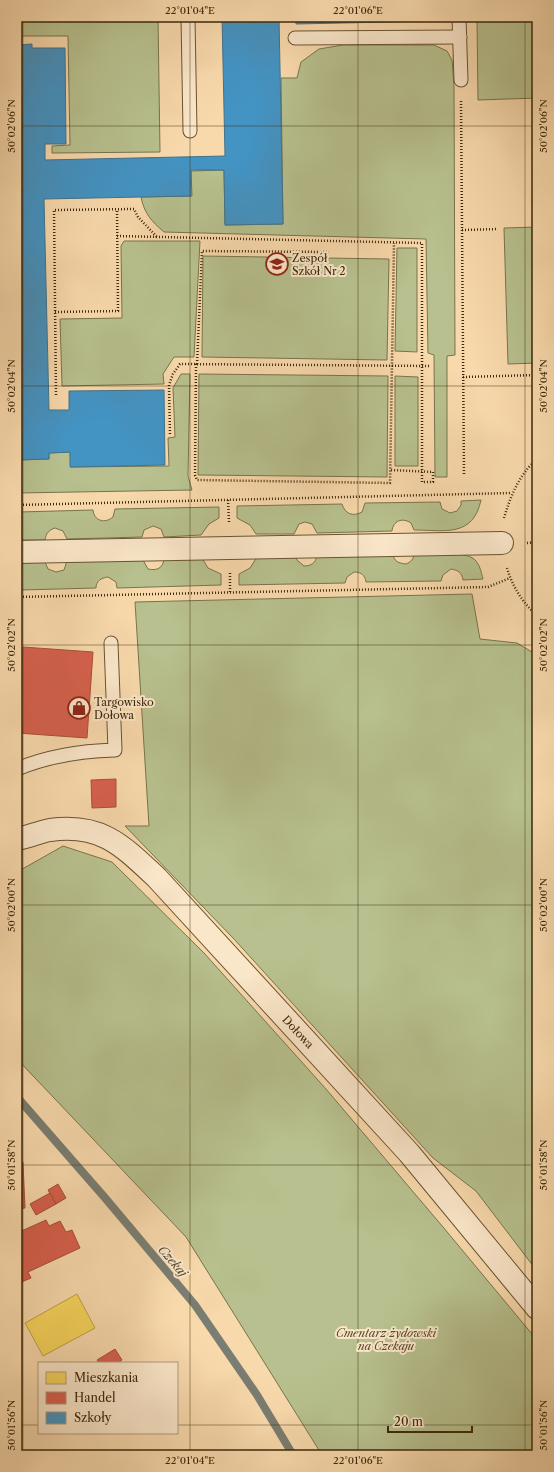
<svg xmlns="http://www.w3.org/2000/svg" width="554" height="1472" font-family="'Libre Caslon Text',serif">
<rect width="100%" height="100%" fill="#f8d9ac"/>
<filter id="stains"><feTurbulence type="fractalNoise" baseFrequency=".005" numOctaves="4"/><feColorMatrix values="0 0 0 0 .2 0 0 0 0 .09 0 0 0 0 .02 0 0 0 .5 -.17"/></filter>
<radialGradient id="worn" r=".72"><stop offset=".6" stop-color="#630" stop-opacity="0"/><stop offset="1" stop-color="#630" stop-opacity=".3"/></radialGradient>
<g fill="#b7c08e" stroke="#79744c">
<path d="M17,17H158L160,152L52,153V146L70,145L68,36H17Z"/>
<path d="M477,17H537V98L478,100Z"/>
<path d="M343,45H434L447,51L452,60L454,86L455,355L447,356V477H435L434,355L428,353L426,239L164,232C152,222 144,213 141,197L192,196L191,171L224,170L225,225L283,224L281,78H297L301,62L319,49Z"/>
<path d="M537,227V363L508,364L504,228Z"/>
<path d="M124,241H200L194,357H174L163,374L164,384L62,386L60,319L122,318L121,246Z"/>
<path d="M397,248H417V352L395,351Z"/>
<path d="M203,256L389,259L387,360L202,357Z"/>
<path d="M181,374H190L188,476L192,490L17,493V460L49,459V453L70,452L71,467L169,466L168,438L175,437L173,388Z"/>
<path d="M199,374L388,376L387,477L198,475Z"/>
<path d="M395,376L418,377V466H395Z"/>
<path d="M481,500C473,538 444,530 414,530L411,523C402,517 393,521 392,531L317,533L312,524L305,522L299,524L294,534H256L250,525L237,518V506L342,504C345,514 353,517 362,512L365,503L440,502L442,509L450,513L457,511L461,505V501Z"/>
<path d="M219,507V518L209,524L201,535L164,537L161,529L153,526L144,530L142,537L67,539L63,531L55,528C49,530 46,533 45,540H17V519L19,512L93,510C94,521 105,524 113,517L115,509Z"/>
<path d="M414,553C427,554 465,551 474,559C480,564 481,572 483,579L463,580C462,573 458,570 451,569L443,575L441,581L366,582C365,575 361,572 354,572L347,577L345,583L239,585V574L250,568L257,557L295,556L297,560L304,566C311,566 316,563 317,555L393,554C394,562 399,563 406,564C411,562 414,559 414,553Z"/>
<path d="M202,558L208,568L221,574V585L117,588L116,582L108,577C101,578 96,581 96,588L21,590L20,585L17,581V562H45L48,569L56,572L64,570L67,561L143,560L148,569C157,571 163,568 164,559Z"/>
<path d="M472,594L480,639L517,643L537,655V1271L476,1191L433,1158L233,938L125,826H149L135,602Z"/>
<path d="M63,846L112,862L204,953L326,1089L443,1227L537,1340V1455H322L186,1237L17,1059V872Z"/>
</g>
<path fill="#f6d55c" stroke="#bea143" d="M77,1294L95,1328L43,1356L25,1323Z"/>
<g fill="#d6604d" stroke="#a84f39">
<path d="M23,647L93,652L87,738L17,733Z"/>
<path d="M116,779V807L92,808L91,780Z"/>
<path d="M17,1162H23L25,1208L17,1209Z"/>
<path d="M58,1184L66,1198L56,1204L48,1190Z"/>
<path d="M50,1193L56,1204L36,1215L30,1204Z"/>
<path d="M46,1220L49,1226L60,1221L66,1232L72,1230L80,1248L28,1272L31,1278L17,1284V1233Z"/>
<path d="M115,1349L122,1360L118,1363H99L97,1360Z"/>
</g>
<g fill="#4393c3" stroke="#41738b">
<path d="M222,17H279L283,224L225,225L224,170H191V196L44,199L49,410H69V391L164,390L165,465L70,467V452L49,453V459L17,460V45L32,44V48H65L66,144H45V160L225,156Z"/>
<path d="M296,17H436V21L296,24Z"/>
</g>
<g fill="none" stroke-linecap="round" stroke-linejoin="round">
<path stroke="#7a7d71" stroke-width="8" d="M17,1097L106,1199L195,1305L257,1395L293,1455"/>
<g stroke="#6a5432" stroke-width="15">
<g id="lane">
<path d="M188,17L190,131"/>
<path d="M459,17L461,80"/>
<path d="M295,38L460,37"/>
<path d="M17,769C48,756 81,751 115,750L111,643"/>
</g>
</g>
<g stroke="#6a5432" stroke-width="24">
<g id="street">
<path d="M17,552L502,543"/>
<path d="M17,839C28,837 39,832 50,830C101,823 122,845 157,878L409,1153L537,1308"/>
</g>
</g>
<g stroke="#3b2709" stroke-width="2.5" stroke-dasharray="1 2" stroke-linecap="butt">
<path d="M461,101L464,474"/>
<path d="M462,230L498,229"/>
<path d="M117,236L422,243V482H433V472L391,470"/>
<path d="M55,312L118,311L117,209"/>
<path d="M196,364L195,475L197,480L390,483L394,243"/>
<path d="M197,364L202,251L329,252"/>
<path d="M463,377L537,375"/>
<path d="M56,395L54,210L134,209L138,217L158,238"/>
<path d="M170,434L169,385L173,374L180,364L431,366"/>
<path d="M228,500L229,522"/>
<path d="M17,505L511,493"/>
<path d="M504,518C511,495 519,475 537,459"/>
<path d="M527,543L537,542"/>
<path d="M507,568C512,586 523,603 537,616"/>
<path d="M230,573V592"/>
<path d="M17,597L488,587L510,578"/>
</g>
<use href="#lane" stroke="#fae6c9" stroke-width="13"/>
<use href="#street" stroke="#fae6c9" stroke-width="22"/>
</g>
<path fill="none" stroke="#3b2709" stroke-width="1" stroke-opacity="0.45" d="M23,17V1455M190,17V1455M358,17V1455M525,17V1455M17,126H537M17,386H537M17,645H537M17,905H537M17,1165H537M17,1425H39M177,1425H537"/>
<defs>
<g id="school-ring" transform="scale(1.15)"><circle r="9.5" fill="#fae6c9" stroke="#8f2418" stroke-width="1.5"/><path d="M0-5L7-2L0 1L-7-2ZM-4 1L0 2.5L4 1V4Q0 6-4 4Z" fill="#8f2418"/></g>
<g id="shop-ring" transform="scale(1.15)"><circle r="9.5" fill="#fae6c9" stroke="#8f2418" stroke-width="1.5"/><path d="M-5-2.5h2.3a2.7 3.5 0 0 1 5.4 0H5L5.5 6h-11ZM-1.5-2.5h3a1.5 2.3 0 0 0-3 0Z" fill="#8f2418"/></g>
</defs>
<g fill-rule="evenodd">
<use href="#school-ring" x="277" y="264"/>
<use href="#shop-ring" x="79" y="708"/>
</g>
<g text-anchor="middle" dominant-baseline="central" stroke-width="4" stroke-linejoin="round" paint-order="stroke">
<g font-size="11" fill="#3b2709" stroke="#fae6c9" text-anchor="start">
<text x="292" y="258">Zespół<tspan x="292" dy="13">Szkół Nr 2</tspan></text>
<text x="94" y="702">Targowisko<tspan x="94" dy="13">Dołowa</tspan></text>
</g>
<g font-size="11" fill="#3b2709" stroke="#fae6c9">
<text transform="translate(298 1032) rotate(47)">Dołowa</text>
</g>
<g font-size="11" font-style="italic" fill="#5a4d2a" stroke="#fae6c9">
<text x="386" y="1333">Cmentarz żydowski<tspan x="386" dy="13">na Czekaju</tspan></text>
</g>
<g font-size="12" font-style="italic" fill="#554b34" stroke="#fae6c9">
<text transform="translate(173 1261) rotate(49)">Czekaj</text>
</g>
</g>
<rect width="554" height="1472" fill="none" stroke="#f8d9ac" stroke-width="44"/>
<rect x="38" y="1362" width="140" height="72" fill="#fae6c9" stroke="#ae9a7c"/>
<rect x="46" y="1372" width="20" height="12" fill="#f6d55c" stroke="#ae9a7c"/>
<text x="74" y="1382" font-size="12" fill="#3b2709">Mieszkania</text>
<rect x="46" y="1392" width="20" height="12" fill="#d6604d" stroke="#ae9a7c"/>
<text x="74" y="1402" font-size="12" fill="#3b2709">Handel</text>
<rect x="46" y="1412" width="20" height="12" fill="#4393c3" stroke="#ae9a7c"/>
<text x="74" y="1422" font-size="12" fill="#3b2709">Szkoły</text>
<path d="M388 1426v6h84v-6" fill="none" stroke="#3b2709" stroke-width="2"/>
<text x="394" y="1426" font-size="12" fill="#3b2709" stroke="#fae6c9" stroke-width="3" paint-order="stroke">20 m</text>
<rect x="22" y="22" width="510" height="1428" fill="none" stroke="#3b2709" stroke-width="1.5"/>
<g font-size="10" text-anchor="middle" fill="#3b2709">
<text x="190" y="14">22°01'04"E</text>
<text x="358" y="14">22°01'06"E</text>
<text transform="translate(11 126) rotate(-90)" y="4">50°02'06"N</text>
<text transform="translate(543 126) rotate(-90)" y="4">50°02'06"N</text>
<text transform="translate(11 386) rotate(-90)" y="4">50°02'04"N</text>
<text transform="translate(543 386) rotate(-90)" y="4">50°02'04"N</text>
<text transform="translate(11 645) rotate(-90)" y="4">50°02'02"N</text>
<text transform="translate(543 645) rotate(-90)" y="4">50°02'02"N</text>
<text transform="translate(11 905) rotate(-90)" y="4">50°02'00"N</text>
<text transform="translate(543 905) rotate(-90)" y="4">50°02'00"N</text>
<text transform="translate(11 1165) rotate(-90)" y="4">50°01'58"N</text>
<text transform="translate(543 1165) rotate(-90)" y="4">50°01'58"N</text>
<text transform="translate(11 1425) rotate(-90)" y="4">50°01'56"N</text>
<text transform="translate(543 1425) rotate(-90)" y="4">50°01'56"N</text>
<text x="190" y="1464">22°01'04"E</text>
<text x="358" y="1464">22°01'06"E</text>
</g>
<rect width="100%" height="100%" filter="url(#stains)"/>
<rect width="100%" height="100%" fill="url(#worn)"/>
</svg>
